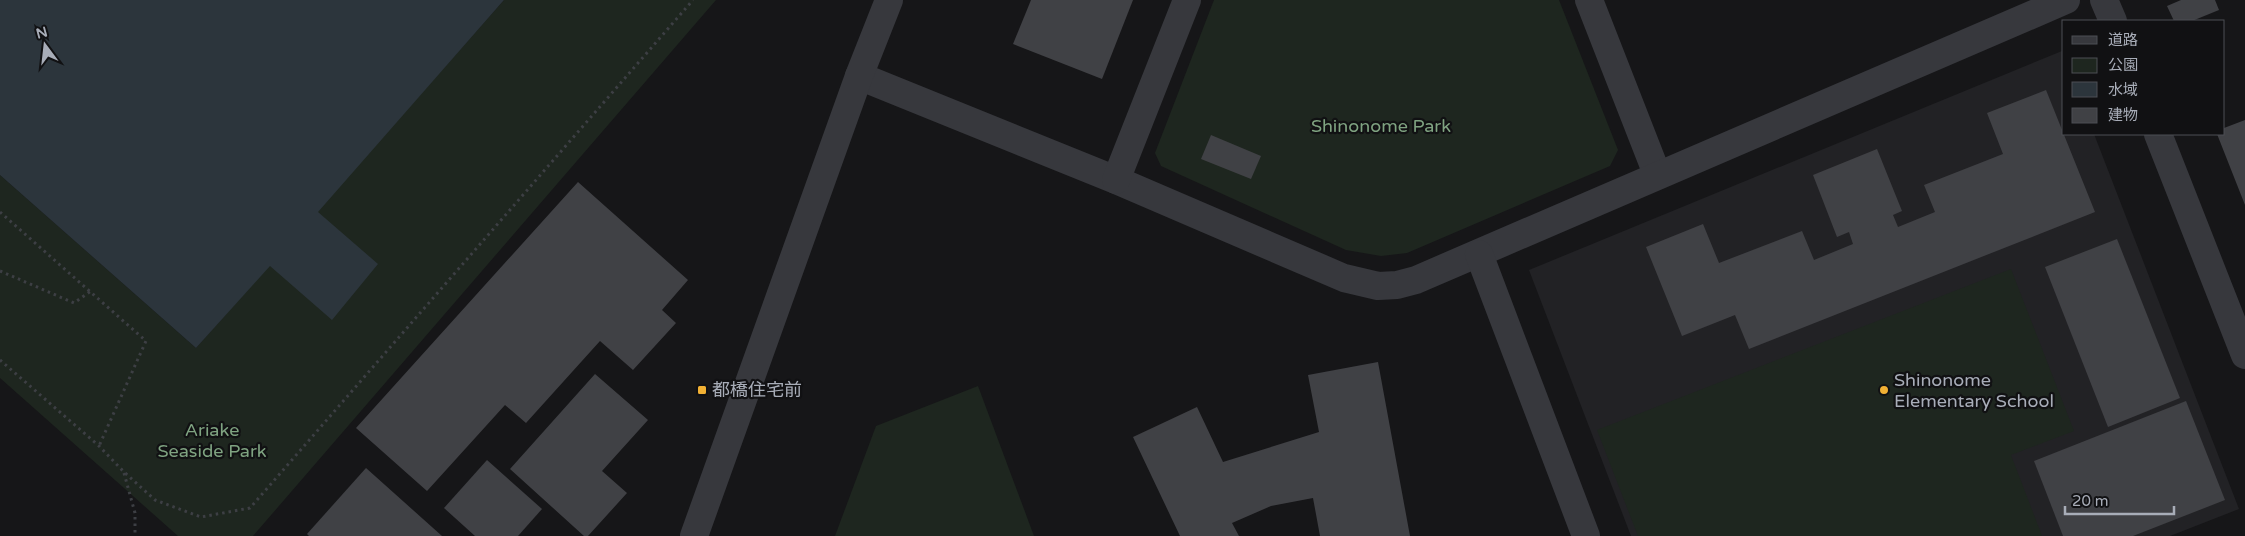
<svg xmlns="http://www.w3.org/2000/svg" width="2245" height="536" font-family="'Varela Round','Noto Sans JP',sans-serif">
<rect width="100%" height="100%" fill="#161618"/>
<path fill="#222225" d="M2062,51L2064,57V134H2094L2239,509L2170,536H1631L1529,270Z"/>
<g fill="#1e261f">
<path d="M504,0H716L253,536H178L0,378V175L196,348Z"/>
<path d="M1214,0H1559L1618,150L1610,166L1407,253L1381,256L1346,250L1161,166L1155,153Z"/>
<path d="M2011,269L2074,431L2011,455L2042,536H1638L1597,430Z"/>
<path d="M978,386L1034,536H835L876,426Z"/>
</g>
<path fill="#2c353c" d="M0,0H504L318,212L378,264L332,320L270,266L196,348L0,175Z"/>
<g fill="#404145">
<path d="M1031,0H1133L1102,79L1013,44Z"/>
<path d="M2181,0H2215L2219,10L2192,21H2174L2167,6Z"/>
<path d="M2046,90L2095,212L1749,349L1735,315L1682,336L1646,247L1703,224L1719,263L1802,231L1814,260L1853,244L1849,232L1837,237L1813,175L1877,149L1902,211L1893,215L1898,227L1935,212L1924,185L2003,154L1987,113Z"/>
<path d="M2245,120V205L2217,134H2224V128Z"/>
<path d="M1211,135L1261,156L1251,179L1201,159Z"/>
<path d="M578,182L688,280L662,310L676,323L633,370L600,341L526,423L505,405L427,491L356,428Z"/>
<path d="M2117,239L2180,398L2108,427L2045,267Z"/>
<path d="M1378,362L1410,536H1320L1313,498L1271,506L1232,523L1239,536H1180L1133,437L1197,407L1223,462L1319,432L1308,375Z"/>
<path d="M595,374L648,420L602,471L627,493L588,536H584L510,469Z"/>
<path d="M2186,401L2225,500L2133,536H2063L2034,461Z"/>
<path d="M487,460L542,509L518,536H475L444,508Z"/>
<path d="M366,468L442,536H309L307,534Z"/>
</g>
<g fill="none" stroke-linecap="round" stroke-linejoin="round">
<g stroke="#3d3f44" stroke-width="3" stroke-dasharray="2.5 4" stroke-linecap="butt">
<path d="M0,212L146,341L99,446"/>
<path d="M0,271L74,303L91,291"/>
<path d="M0,360L99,446L124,472L155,500L201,517L250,508L693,0"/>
<path d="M124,473L135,513V536"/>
</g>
<g stroke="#37383d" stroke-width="28">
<path d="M1589,0L1657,174"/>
<path d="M2104,0L2113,21"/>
<path d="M859,76L1116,180L1344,278L1378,286L1397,285L1416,280L2066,0"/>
<path d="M2158,134L2245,355"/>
<path d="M1116,180L1187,0"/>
<path d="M1479,254L1586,536"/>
<path d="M694,536L859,76L889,0"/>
</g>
</g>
<g fill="#f2b134" stroke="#111113" stroke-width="2">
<rect x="697" y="385" width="10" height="10" rx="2.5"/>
<circle cx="1884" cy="390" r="5"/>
</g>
<g text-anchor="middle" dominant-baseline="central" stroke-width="4.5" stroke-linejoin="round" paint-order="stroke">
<g font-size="18" fill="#7fa381" stroke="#111113">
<text x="1381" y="126">Shinonome Park</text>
<text x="212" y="430">Ariake<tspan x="212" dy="21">Seaside Park</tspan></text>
</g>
<g font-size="18" fill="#a8adb8" stroke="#111113" text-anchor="start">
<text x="1894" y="380">Shinonome<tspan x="1894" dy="21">Elementary School</tspan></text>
<text x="712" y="390">都橋住宅前</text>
</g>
</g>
<rect x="2062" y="20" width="162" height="115" fill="#111113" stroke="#4d4f55"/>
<rect x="2072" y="36" width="25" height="8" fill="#37383d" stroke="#4d4f55"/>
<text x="2108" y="45" font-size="15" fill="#a8adb8">道路</text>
<rect x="2072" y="58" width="25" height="15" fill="#1e261f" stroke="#4d4f55"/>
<text x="2108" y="70" font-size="15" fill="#a8adb8">公園</text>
<rect x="2072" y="82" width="25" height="15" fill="#2c353c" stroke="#4d4f55"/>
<text x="2108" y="95" font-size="15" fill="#a8adb8">水域</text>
<rect x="2072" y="108" width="25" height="15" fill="#404145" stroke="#4d4f55"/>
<text x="2108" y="120" font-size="15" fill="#a8adb8">建物</text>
<g transform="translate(45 45) rotate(345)" stroke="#111113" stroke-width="4" paint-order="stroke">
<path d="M0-4L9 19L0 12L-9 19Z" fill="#a8adb8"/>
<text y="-8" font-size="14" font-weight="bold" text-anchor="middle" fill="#a8adb8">N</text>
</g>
<path d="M2065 506v8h109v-8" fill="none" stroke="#a8adb8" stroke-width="2.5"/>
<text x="2072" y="506" font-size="15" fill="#a8adb8" stroke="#111113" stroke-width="4" paint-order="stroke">20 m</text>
</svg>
